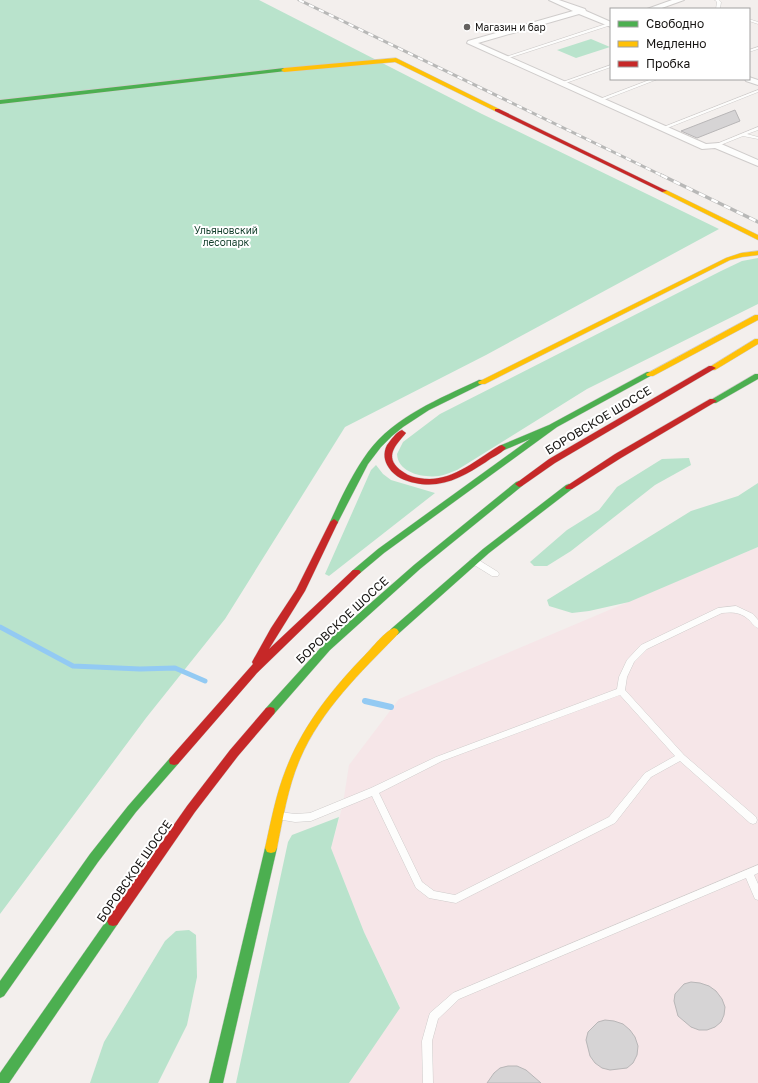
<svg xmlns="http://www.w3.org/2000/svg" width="758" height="1083" font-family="'Golos Text',sans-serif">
<rect width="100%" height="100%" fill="#f3efed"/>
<path fill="#f6e6e8" d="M758,547V1083H349L400,1007L364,932L331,848L343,804L349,765L399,699Z"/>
<g fill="#b9e3cc">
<path d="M0,0H259L482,114L719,229L486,355L345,427L225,619L146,718L0,914Z"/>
<path d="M591,39L610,47L576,58L557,50Z"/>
<path d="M758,258V304L587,389L457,470C451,472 445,475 439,476C423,478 398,473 397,454L403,442L440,414L721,271L742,261Z"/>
<path d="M689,458L691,465L655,485L571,551L547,566H534L530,562L567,530L599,510L617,487L662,459Z"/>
<path d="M376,465L383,474L391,480L435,493L329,576L325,574L356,504L371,470Z"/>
<path d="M758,483V547L629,602L589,611L572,613L549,606L547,600L691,511L738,496Z"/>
<path d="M339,817L331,848L364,932L400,1008L349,1083H236L288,842L292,835Z"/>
<path d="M189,930L196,935L197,977L187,1025L158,1083H90L104,1042L165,941L176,931Z"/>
</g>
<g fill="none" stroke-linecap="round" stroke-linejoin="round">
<path stroke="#93caf3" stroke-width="5" d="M0,627L73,666L140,669L175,668L205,681"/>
<path stroke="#93caf3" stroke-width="6" d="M365,701L391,707"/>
</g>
<g fill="#d6d4d5" stroke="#b8b6b7">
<path d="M735,110L740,121L697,138L681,131Z"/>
<path d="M691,982L700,983L709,986L716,991L722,999L725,1007L724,1015L721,1022L715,1027L707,1030H699L691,1027L678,1016L674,1001L675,994L684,984Z"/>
<path d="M605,1020L614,1021L623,1024L630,1030L635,1037L638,1046L637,1055L633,1063L627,1068L610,1070L602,1068L595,1063L590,1056L586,1040L588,1032L598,1022Z"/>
<path d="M508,1066H517L526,1070L541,1083H487L494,1073L500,1068Z"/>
</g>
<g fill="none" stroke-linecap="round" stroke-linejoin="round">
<g stroke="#cfcccb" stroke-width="1">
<g id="lane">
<path d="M715,0H719L721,2L720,9H716L717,2Z"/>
<path d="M749,19L758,22V24L749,21Z"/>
<path d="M609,23H611V25L506,59L503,58Z"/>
<path d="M758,47V49L749,52V50Z"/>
<path d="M611,65V67L563,84L560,83Z"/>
<path d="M652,79H658L601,101L597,100Z"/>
<path d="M758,90V92L665,129L661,128Z"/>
<path d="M758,127V130L747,134L758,137V139L743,136L718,146L714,145Z"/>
<path d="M471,559H477L498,572L499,574L498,576H492L471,563L470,561Z"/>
<path d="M736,606L753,614L758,620V628C753,626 752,622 748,619C740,612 732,612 722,613L647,649L634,662L627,677L625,690L684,755L756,817L757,820L756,823L753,824L750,823L680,761L651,777L615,823L456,903L429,898L416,888L372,796L311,821L295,822L277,819L276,816L277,813L280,812L295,814L310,813L371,788L436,757L617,689L619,677L627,660L641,645L718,608ZM620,695L675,756L645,773L609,817L455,895L434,891L422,882L379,793L442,761Z"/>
<path d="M758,865V873L754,875L758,884V900L755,899L746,878L459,999L438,1019L432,1041L433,1083H423L422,1041L429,1016L430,1013L453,993Z"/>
</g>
</g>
<g stroke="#cfcccb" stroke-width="2">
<g id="street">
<path d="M549,0H559L585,9L586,11L611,22V27L579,14L478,43L706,144L719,143L758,160V166L715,148L702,149L467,43L468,41L573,11Z"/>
<path d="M672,0H684L659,9H647Z"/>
<path d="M749,77L758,80V85L746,81L745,79H749Z"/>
</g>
</g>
<g stroke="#cfcccb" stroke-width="1">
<g id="fast">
<path d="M284,68L286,69V71L0,104V100Z"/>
<path d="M647,372H653L654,374L557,427L384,553L359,574H353L351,572L353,570L378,549L530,439L502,451L499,450L498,448L499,446L549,425Z"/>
<path d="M755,374H758V379L716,403H713L709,401Z"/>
<path d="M479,380H485L486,382L429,410L403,427L392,436L381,447L368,464L337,524H331L330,522C341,498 352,474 368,452C395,416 439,399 479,380Z"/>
<path d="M519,481L522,482L523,484L522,486L420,569L330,650L274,714L270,715L266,714L265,711L266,708L324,644L414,565L516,482Z"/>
<path d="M569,484L572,485L573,487L572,489L489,553L397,635H391L389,632L391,629L483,549L566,485Z"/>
<path d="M174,757L178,758L179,761L178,764L136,812L98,862L4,996L0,998V981L90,854L128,806L170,758Z"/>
<path d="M271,843L275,844L277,848L223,1083H209L265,848L267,844Z"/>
<path d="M113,916L117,917L119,921L117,925L9,1083H0V1073L109,917Z"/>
</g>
</g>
<g stroke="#cfcccb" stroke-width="1">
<g id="slow">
<path d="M396,58L499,109L500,110L495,111L395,62L284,72L281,70L284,68Z"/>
<path d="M662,190H666L758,235V240L662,192Z"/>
<path d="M758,251V255L742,257L730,260L485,384H479L478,382L726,258L741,253Z"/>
<path d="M755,315H758V320L653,376H647L646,374Z"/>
<path d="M755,339H758V344L715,370H712L708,368Z"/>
<path d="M394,628L397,629L399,632L397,635C361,672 321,710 300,759C288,787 283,818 277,848L275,852L271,853L267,852L265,848C271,821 276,794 286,769C303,725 333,688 365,655C372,648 385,631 394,628Z"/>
</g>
</g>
<g stroke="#cfcccb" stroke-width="1">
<g id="jam">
<path d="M495,109H499L667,191L662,192L495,111Z"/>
<path d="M709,366H712L716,368L555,463L522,486L519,487L515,484L549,459Z"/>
<path d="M710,399H713L717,401L621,458L572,489H566L565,487L615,454Z"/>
<path d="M402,430L406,433C398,443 385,454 397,467C403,473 411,477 419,478C450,484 474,461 499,446L502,445L506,448C501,454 492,457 486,462C464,476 443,489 415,483C405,481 395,477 389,468C384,461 383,453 387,445C391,440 396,432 402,430Z"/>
<path d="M334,519L338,522L305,591L269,649L353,570H359L361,572L359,574L257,673L178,764L174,765L170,764L169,761L170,758L253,664L252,662L271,628L296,590L330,522Z"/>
<path d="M270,707L274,708L275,711L274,714L238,756L195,812L117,925L113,926L109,925L107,921L109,917L187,806L230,750L266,708Z"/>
</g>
</g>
<use href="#lane" fill="#fdfdfc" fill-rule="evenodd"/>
<use href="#street" fill="#fdfdfc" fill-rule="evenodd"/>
<use href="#fast" fill="#4caf50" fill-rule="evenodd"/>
<use href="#slow" fill="#ffc107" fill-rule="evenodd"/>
<use href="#jam" fill="#c62828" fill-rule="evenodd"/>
<g stroke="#b8b8b7" stroke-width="3">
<path id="rail-far1" d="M299,0L663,176"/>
</g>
<g stroke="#b8b8b7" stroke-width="3.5">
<path id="rail" d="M661,175L758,222"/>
</g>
<use href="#rail-far1" stroke="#fff" stroke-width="2" stroke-dasharray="5.5" stroke-linecap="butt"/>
<use href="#rail" stroke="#fff" stroke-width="2.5" stroke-dasharray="7" stroke-linecap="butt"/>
</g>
<circle fill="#64615f" stroke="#fff" stroke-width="1.5" cx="467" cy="27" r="4"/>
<g text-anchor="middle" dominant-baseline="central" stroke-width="4" stroke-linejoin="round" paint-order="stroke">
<g font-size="10" fill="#171513" stroke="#fff" text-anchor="start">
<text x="475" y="27">Магазин и бар</text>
</g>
<g font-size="10" fill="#143f2c" stroke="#fff">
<text x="226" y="230">Ульяновский<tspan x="226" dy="12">лесопарк</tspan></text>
</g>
<g font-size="12" fill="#171513" stroke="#fff">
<text transform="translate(598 420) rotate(-31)">БОРОВСКОЕ ШОССЕ</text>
<text transform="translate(342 620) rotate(-43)">БОРОВСКОЕ ШОССЕ</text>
<text transform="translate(134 871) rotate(-55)">БОРОВСКОЕ ШОССЕ</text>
</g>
</g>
<rect x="610" y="8" width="140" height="72" fill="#ffffff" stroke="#a2a1a1"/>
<rect x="618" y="21" width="20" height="6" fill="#4caf50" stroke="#a2a1a1"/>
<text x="646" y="28" font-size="12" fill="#171513">Свободно</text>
<rect x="618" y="41" width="20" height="6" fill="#ffc107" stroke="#a2a1a1"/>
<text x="646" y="48" font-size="12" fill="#171513">Медленно</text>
<rect x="618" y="61" width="20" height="6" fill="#c62828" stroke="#a2a1a1"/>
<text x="646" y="68" font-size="12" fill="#171513">Пробка</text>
</svg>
